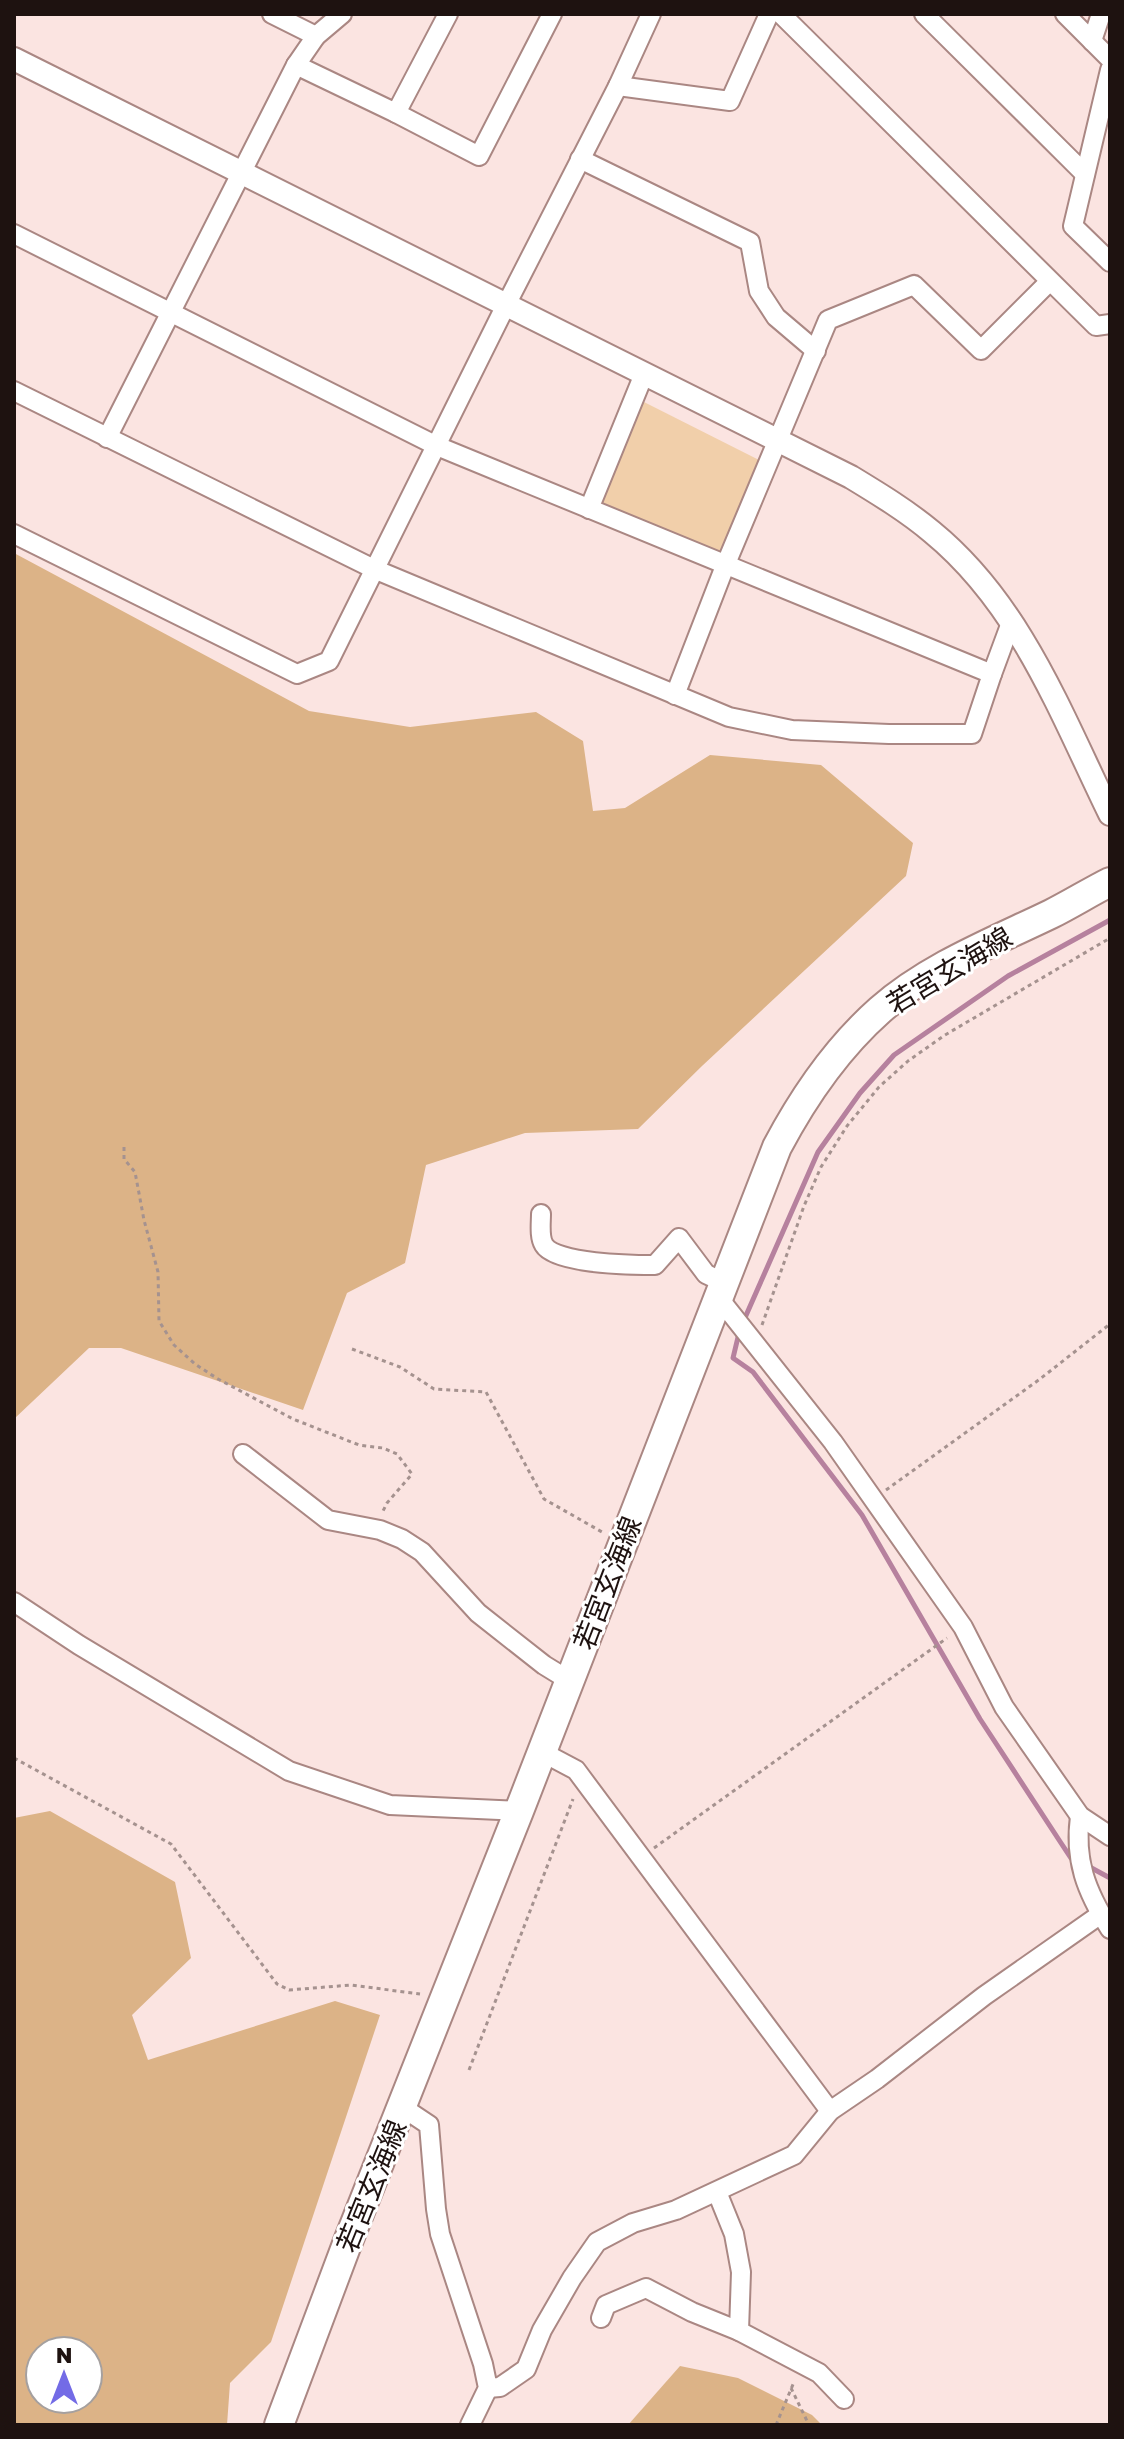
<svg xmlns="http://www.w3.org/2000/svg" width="1124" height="2439" font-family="'Golos Text','Noto Sans JP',sans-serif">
<rect width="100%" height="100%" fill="#fbe4e1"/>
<path fill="#f1cfaa" d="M640,400L761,461L724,550L716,552L603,505L600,496Z"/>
<g fill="#dcb387" fill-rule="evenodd">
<path d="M14,553L309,711L410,727L536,712L583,741L593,811L625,808L710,755L821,765L913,843L906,876L702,1066L638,1129L525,1133L426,1165L405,1263L347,1293L303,1410L121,1348H89L14,1419Z"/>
<path d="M50,1811L175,1882L191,1958L132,2015L148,2060L335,2001L380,2015L271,2342L230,2383L227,2425H14V1818ZM40,2351H88V2399H40Z"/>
<path d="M680,2366L738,2378L812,2415L822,2425H628Z"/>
</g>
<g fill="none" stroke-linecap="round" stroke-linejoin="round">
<g stroke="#b6819e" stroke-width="5">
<path d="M744,1320L818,1152L860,1093L894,1055L1008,976L1110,920"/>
<path d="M739,1333L733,1358L753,1372L862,1515L980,1719L1061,1843L1071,1858L1077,1861"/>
<path d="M1086,1865L1110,1878"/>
</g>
<g stroke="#aa8783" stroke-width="22">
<g id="minor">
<path d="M272,14L316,36"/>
<path d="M448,14L396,113L479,156L552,14"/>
<path d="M781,14L1096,326L1110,324"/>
<path d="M924,14L1085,174"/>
<path d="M1065,14L1110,59"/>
<path d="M1092,41L1101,14"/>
<path d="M296,65L396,113"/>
<path d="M1110,70L1073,226L1110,262"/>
<path d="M618,86L730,101L769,14"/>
<path d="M580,159L750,242L759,291L776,317L816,351"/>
<path d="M14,234L437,446L992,674L972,734H889L792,730L729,717L374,569L14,391"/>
<path d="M107,438L296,65L316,36L342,14"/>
<path d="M589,509L644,374"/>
<path d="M14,534L297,674L329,661L506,305L618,86L651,14"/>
<path d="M992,674L1012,620"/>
<path d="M675,695L725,566L828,320L914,285L981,350L1049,282"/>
<path d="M541,1214C541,1223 539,1237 544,1245C555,1264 632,1265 655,1265L679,1238L706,1274L723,1282"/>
<path d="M718,1297L833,1442L963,1627L1004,1707L1080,1816L1110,1836"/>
<path d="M243,1454L328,1520L380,1530L402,1539L422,1552L478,1613L544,1665L570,1681"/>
<path d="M14,1602L79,1645L289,1771L390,1805L519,1811"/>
<path d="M542,1752L576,1770L830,2111"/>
<path d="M1080,1816C1074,1860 1086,1891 1110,1929"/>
<path d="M402,2107L429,2125L436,2209L440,2234L483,2364L488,2388L470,2425"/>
<path d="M717,2192L734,2234L741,2272L739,2331L819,2373L844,2399"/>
<path d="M601,2318L606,2305L646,2288L692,2312L739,2331"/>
<path d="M488,2388L500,2387L526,2369L542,2330L572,2278L597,2242L633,2223L676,2210L794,2155L830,2111L877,2079L984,1996L1101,1914"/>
</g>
</g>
<g stroke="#aa8783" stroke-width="26">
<path id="tertiary" d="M14,59L851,477C879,494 907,511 932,532C1021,605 1061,714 1110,814"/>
</g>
<g stroke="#aa8783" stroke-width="32">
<path id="primary" d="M279,2425L347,2244L519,1811L777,1147C804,1096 836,1049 880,1010C929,967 993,942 1051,914C1071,904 1090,892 1110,882"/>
</g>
<g stroke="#a5928f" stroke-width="3" stroke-dasharray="4 4" stroke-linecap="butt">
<path d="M124,1147V1159L135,1172L144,1220L158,1272L159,1321L174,1345L195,1364L218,1379L293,1419L359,1445L383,1448L397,1454L412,1474L387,1503L383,1511"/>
<path d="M762,1325L804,1206L821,1167L847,1126L879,1087L908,1061L945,1035L1110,938"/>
<path d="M352,1349L400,1367L434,1389L486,1392L544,1499L602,1532"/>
<path d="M886,1490L1040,1379L1110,1324"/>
<path d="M14,1758L171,1844L277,1984L289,1990L351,1985L420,1994"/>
<path d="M654,1848L947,1638"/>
<path d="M469,2070L573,1799"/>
<path d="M791,2388L809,2425"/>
<path d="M776,2425L794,2382"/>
</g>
<use href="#minor" stroke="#fff" stroke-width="18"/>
<use href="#tertiary" stroke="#fff" stroke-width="22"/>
<use href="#primary" stroke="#fff" stroke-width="28"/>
</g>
<g text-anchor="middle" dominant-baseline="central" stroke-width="6" stroke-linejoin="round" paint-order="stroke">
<g font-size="28" fill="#1e1210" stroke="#fff">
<text transform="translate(949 970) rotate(-31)">若宮玄海線</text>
<text transform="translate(607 1583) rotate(-69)">若宮玄海線</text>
<text transform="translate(371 2186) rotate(-68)">若宮玄海線</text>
</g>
</g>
<rect width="1124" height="2439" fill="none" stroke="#1e1210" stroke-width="32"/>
<g transform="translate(64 2375)"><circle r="38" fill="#ffffff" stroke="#a5a09f" stroke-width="2"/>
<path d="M0-6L14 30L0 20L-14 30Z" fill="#736be6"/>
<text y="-12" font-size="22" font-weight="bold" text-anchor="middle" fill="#1e1210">N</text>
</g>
</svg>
